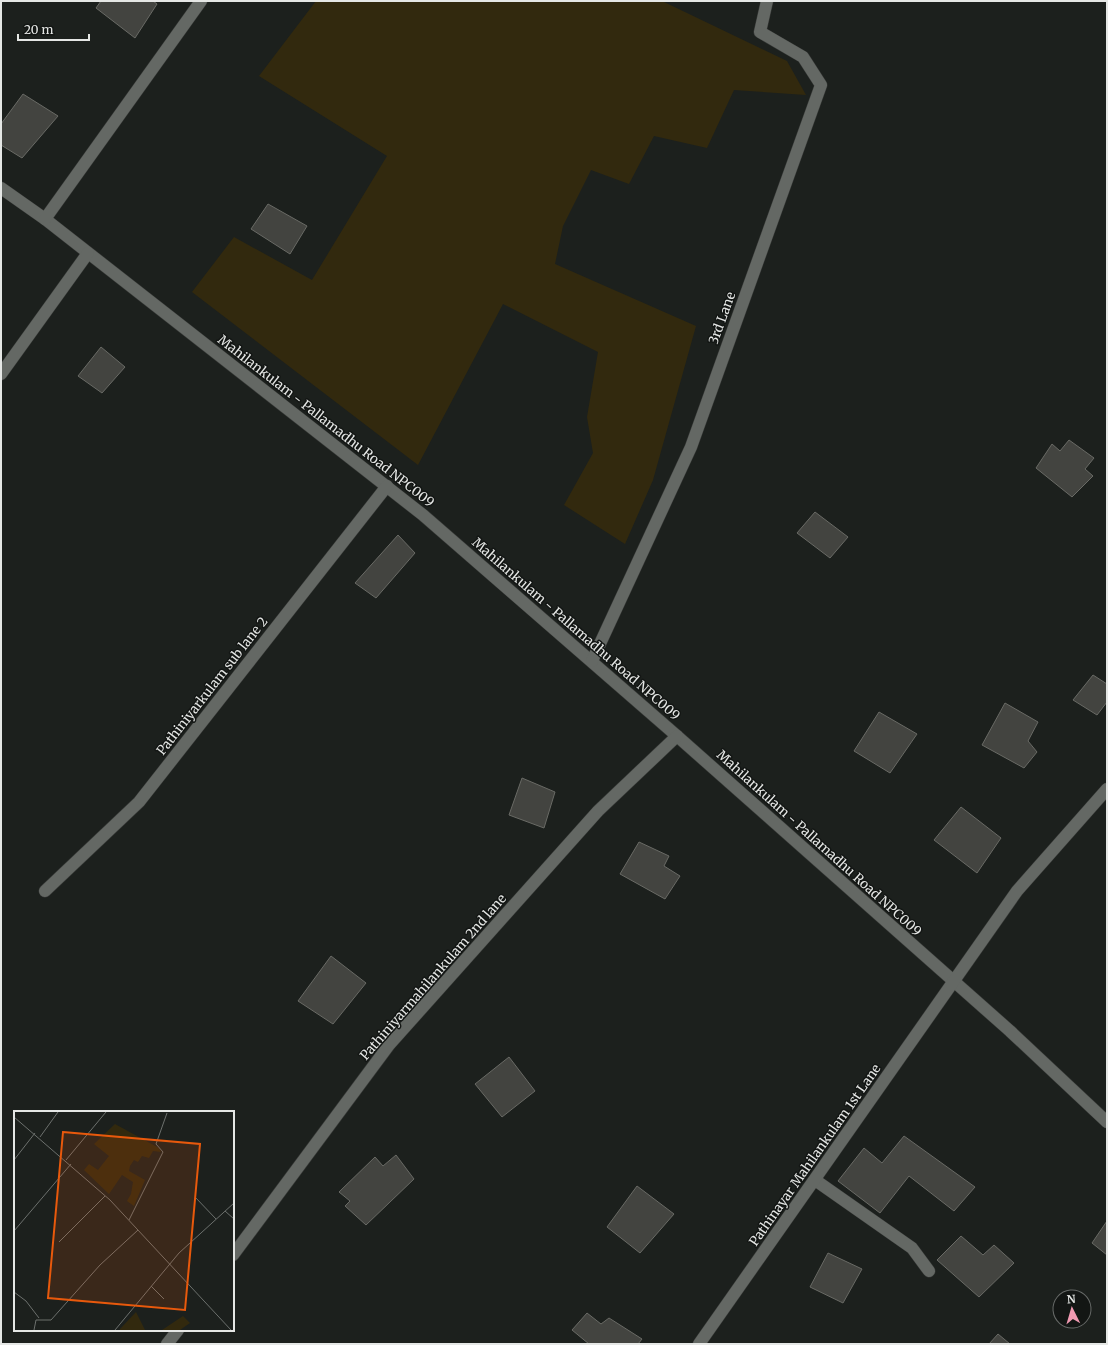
<svg xmlns="http://www.w3.org/2000/svg" width="1108" height="1345" font-family="Merriweather,serif">
<rect width="100%" height="100%" fill="#1c201d"/>
<path fill="#32290e" d="M316,1H662L787,61L806,95L734,90L707,148L654,136L629,184L591,170L563,226L555,264L696,326L653,480L625,544L564,505L593,453L587,417L598,352L503,304L418,465L192,292L234,237L312,280L387,156L259,76Z"/>
<g fill="#434440" stroke="#696a65">
<path d="M101,1H153L157,4L135,38L96,8Z"/>
<path d="M23,94L58,116L22,158L1,145V124Z"/>
<path d="M268,204L307,226L290,254L251,229Z"/>
<path d="M101,347L125,367L102,393L78,376Z"/>
<path d="M1069,440L1094,458L1085,469L1093,476L1072,497L1036,468L1052,444L1060,451Z"/>
<path d="M815,512L848,537L830,558L797,533Z"/>
<path d="M398,535L415,553L376,598L355,583Z"/>
<path d="M1093,675L1107,684V702L1097,715L1073,700Z"/>
<path d="M1005,703L1038,722L1028,741L1037,752L1024,768L982,745Z"/>
<path d="M879,712L917,734L890,773L854,751Z"/>
<path d="M522,778L555,792L544,828L509,815Z"/>
<path d="M961,807L1001,838L977,873L934,840Z"/>
<path d="M639,842L669,856L664,866L680,876L665,899L620,874Z"/>
<path d="M331,956L366,983L333,1024L298,1001Z"/>
<path d="M509,1057L535,1091L502,1117L475,1084Z"/>
<path d="M904,1136L975,1187L954,1211L909,1176L880,1213L838,1181L864,1148L882,1163Z"/>
<path d="M396,1155L414,1179L366,1225L345,1206L350,1201L339,1192L375,1157L383,1166Z"/>
<path d="M637,1186L674,1214L640,1253L607,1227Z"/>
<path d="M1107,1221V1255L1092,1243Z"/>
<path d="M961,1236L983,1255L994,1245L1014,1263L979,1297L937,1260Z"/>
<path d="M828,1253L862,1269L843,1303L810,1287Z"/>
<path d="M587,1313L601,1324L609,1318L642,1339L638,1344H589L572,1330Z"/>
<path d="M998,1334L1010,1344H989Z"/>
</g>
<g fill="none" stroke-linecap="round" stroke-linejoin="round">
<g stroke="#383a38" stroke-width="13">
<g id="minor">
<path d="M1,188L45,219L423,515L677,736L1010,1031L1107,1122"/>
<path d="M45,219L201,1"/>
<path d="M1,374L88,253"/>
<path d="M592,661L691,447L821,85L803,57L760,32L767,1"/>
<path d="M45,891L139,802L387,486"/>
<path d="M815,1180L912,1248L929,1271"/>
<path d="M233,1255L389,1045L598,811L677,736"/>
<path d="M167,1344L178,1330"/>
<path d="M699,1344L1017,891L1107,789"/>
</g>
</g>
<use href="#minor" stroke="#646864" stroke-width="12"/>
</g>
<g text-anchor="middle" dominant-baseline="central" stroke-width="3" stroke-linejoin="round" paint-order="stroke">
<g font-size="13" fill="#e5e7e5" stroke="#131614">
<text transform="translate(722 318) rotate(-70)">3rd Lane</text>
<text transform="translate(326 421) rotate(38)">Mahilankulam - Pallamadhu Road NPC009</text>
<text transform="translate(576 629) rotate(41)">Mahilankulam - Pallamadhu Road NPC009</text>
<text transform="translate(212 686) rotate(-52)">Pathiniyarkulam sub lane 2</text>
<text transform="translate(819 843) rotate(42)">Mahilankulam - Pallamadhu Road NPC009</text>
<text transform="translate(433 977) rotate(-49)">Pathiniyarmahilankulam 2nd lane</text>
<text transform="translate(815 1155) rotate(-55)">Pathinayar Mahilankulam 1st Lane</text>
</g>
</g>
<g transform="translate(14 1111)">
<rect width="220" height="220" fill="#1c201d"/>
<path d="M101,13L145,37L147,41L139,40L135,47L128,45L124,51L120,49L116,55L115,60L131,69L120,95L113,90L117,83L119,71L108,64L95,83L70,59L75,53L84,59L95,45L80,33ZM122,201L131,219H106V218ZM169,205L176,212L166,219H148Z" fill="#32290e"/>
<path fill="none" stroke="#6c706d" stroke-width="1" d="M0,6L96,89L217,219M26,26L44,1M0,49L21,22M52,49L92,1M181,86L202,108M211,100L220,108M115,109L149,41L142,33L153,2M0,120L57,53M45,131L91,85M137,175L150,188M0,181L12,190L25,207M20,219L22,209H37L86,154L124,119M101,219L165,142L220,92"/>
<path fill="#e8590c" fill-opacity="0.15" stroke="#e8590c" stroke-width="2" d="M49,21L186,33L171,199L34,187Z"/>
<rect width="220" height="220" fill="none" stroke="#e5e7e5" stroke-width="2"/>
</g>
<rect width="1108" height="1345" fill="none" stroke="#e5e7e5" stroke-width="4"/>
<g transform="translate(1072 1309) rotate(355)"><circle r="19" fill="#131614" stroke="#676a68"/>
<path d="M0-3L7 15L0 10L-7 15Z" fill="#f19ab2"/>
<text y="-6" font-size="11" font-weight="bold" text-anchor="middle" fill="#e5e7e5">N</text>
</g>
<path d="M18 34v6h71v-6" fill="none" stroke="#e5e7e5" stroke-width="2"/>
<text x="24" y="34" font-size="12" fill="#e5e7e5" stroke="#131614" stroke-width="3" paint-order="stroke">20 m</text>
</svg>
